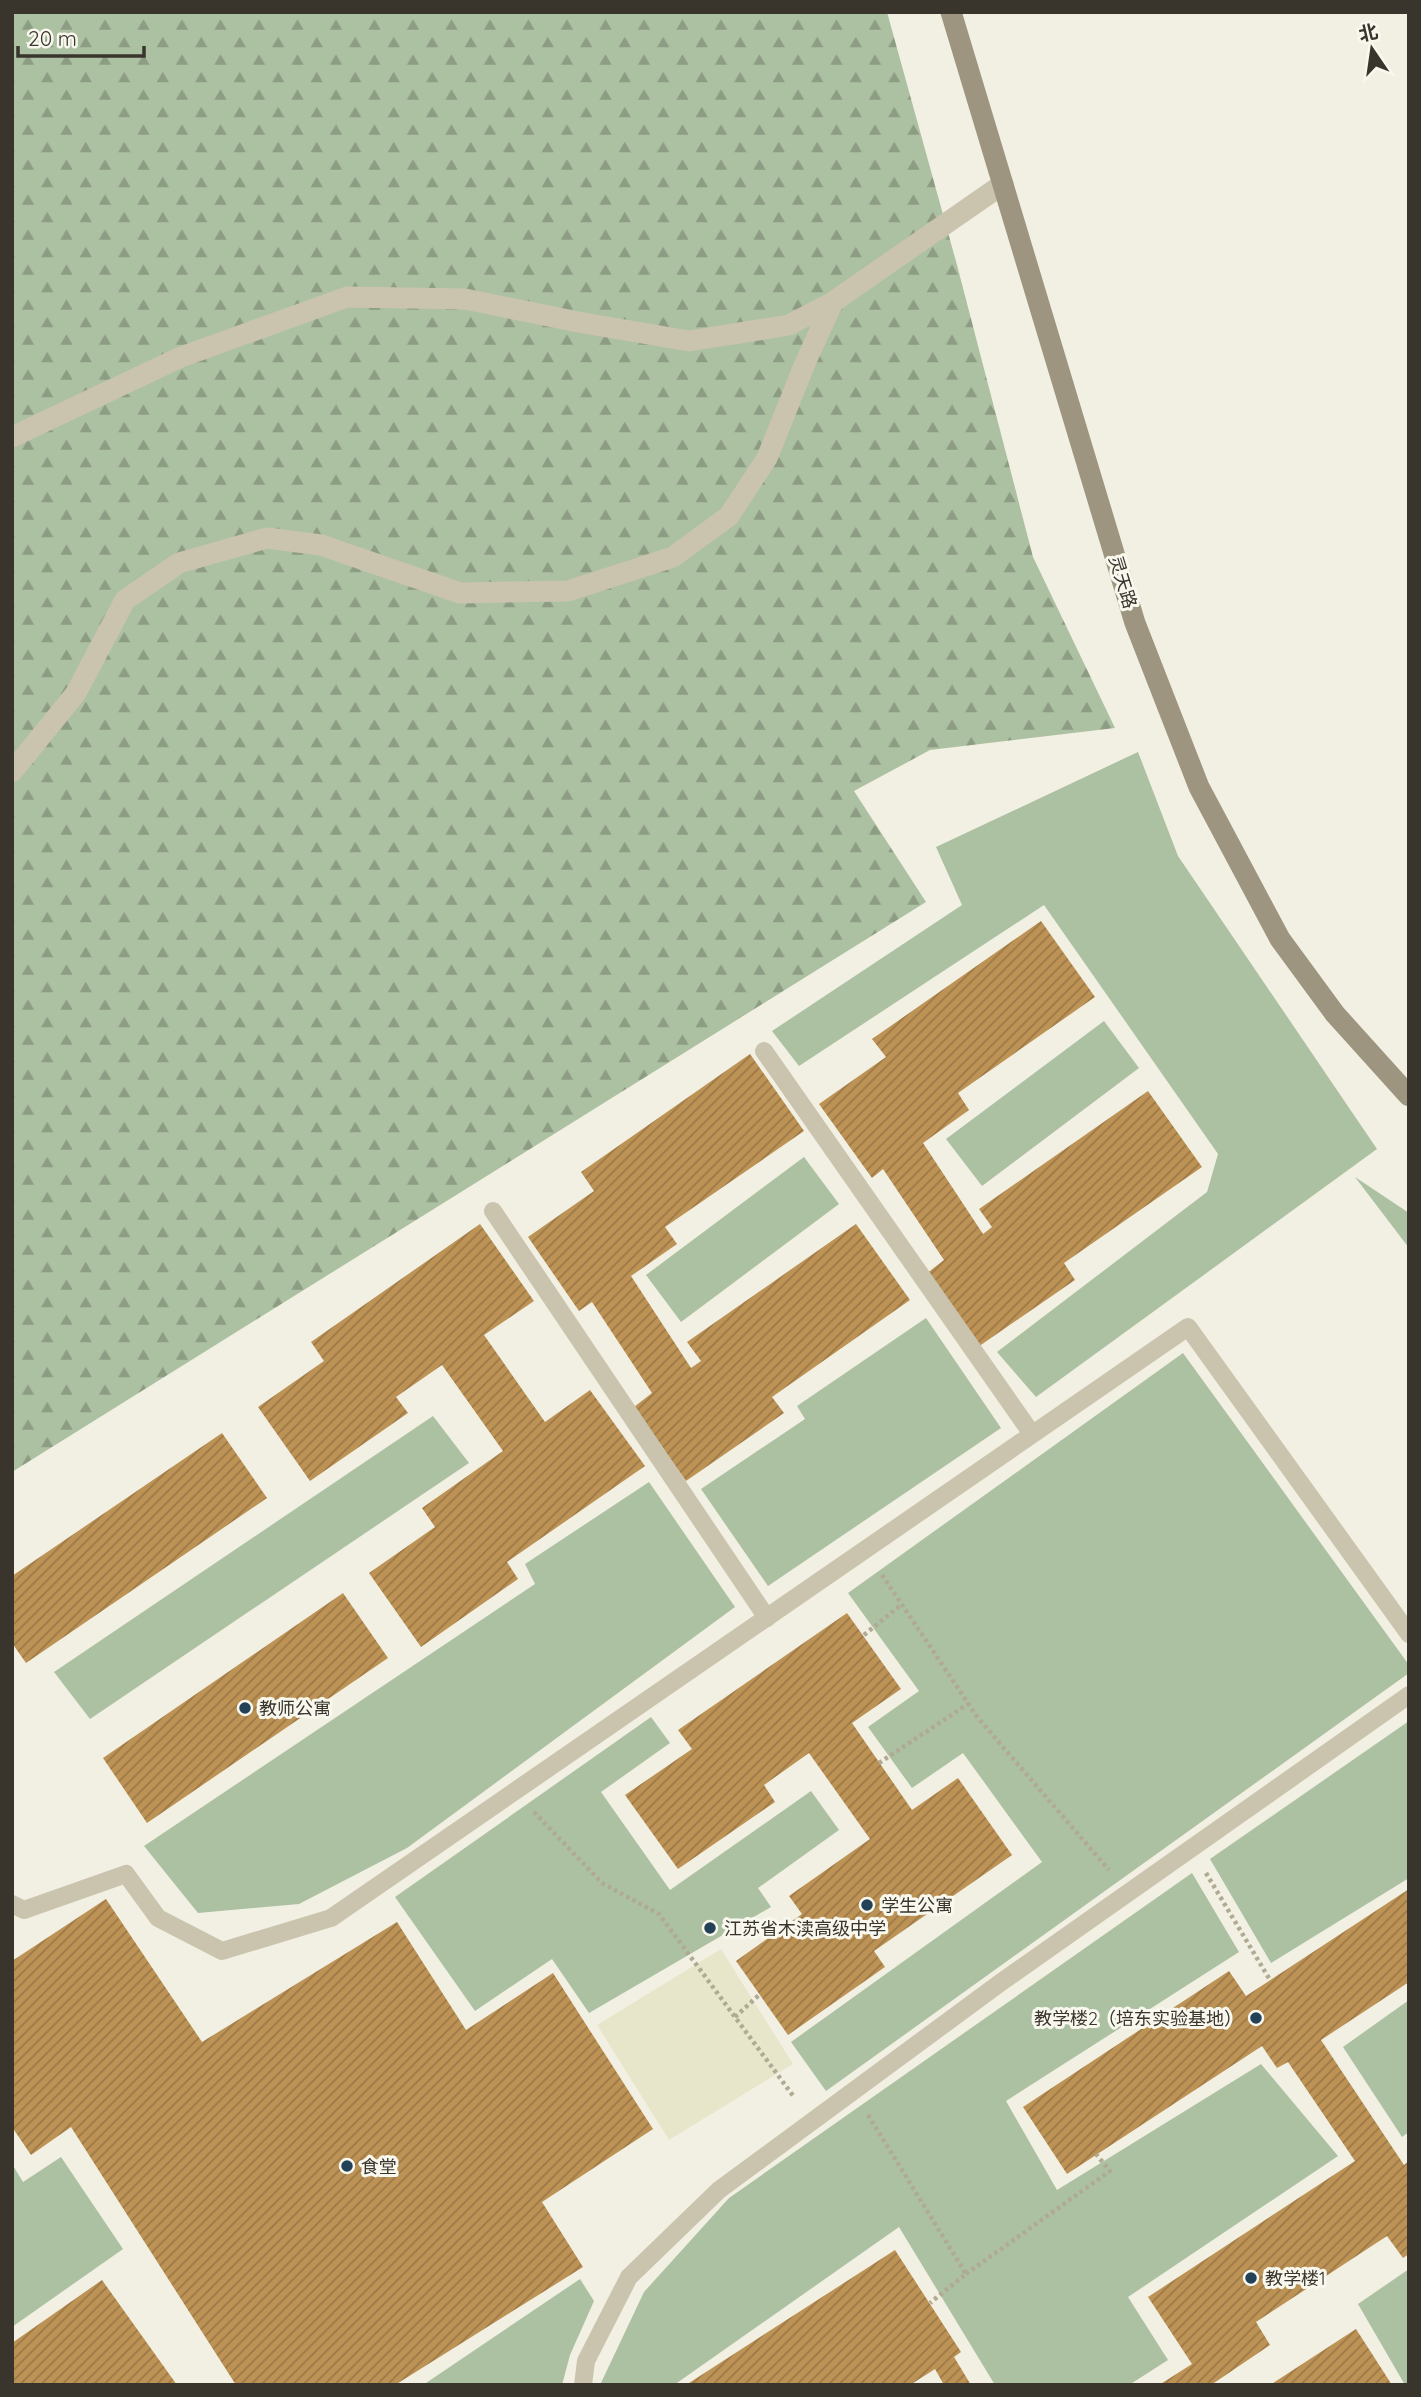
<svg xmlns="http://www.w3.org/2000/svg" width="1421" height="2397" font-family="Quicksand,'Noto Sans SC',sans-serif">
<defs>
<pattern id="forest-firs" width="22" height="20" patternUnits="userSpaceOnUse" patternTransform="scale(1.75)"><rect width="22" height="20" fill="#acc0a2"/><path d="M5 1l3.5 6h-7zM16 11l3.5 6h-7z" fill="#8d9d84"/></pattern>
<pattern id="building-hatch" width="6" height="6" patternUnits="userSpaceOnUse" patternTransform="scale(1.75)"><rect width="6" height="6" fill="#bd9255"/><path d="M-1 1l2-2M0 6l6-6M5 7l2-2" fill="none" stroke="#9b7847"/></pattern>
</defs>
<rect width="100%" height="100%" fill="#f2f0e2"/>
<g fill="#acc0a2">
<path d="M1138,752L1178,856L1377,1149L1036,1397L997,1352L1207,1192L1218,1154L1044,905L799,1066L772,1031L962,905L936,847Z"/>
<path d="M1104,1021L1139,1068L982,1186L946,1139Z"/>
<path d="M804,1157L839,1204L681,1322L646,1275Z"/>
<path d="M1355,1177L1409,1213V1248Z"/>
<path d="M926,1318L1001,1428L768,1586L701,1489L805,1419L797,1406Z"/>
<path d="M1183,1353L1409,1665V1673L826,2091L791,2042L1042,1862L963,1753L912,1788L868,1727L919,1691L848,1593Z"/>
<path d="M433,1416L469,1463L90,1719L54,1672Z"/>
<path d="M649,1482L735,1607L407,1848L299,1904L198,1913L144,1846L535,1584L525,1564Z"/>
<path d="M651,1717L670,1743L601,1792L670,1890L811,1791L839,1830L758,1888L771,1907L589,2013L552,1959L475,2011L395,1897Z"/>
<path d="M1409,1721V1878L1271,1963L1210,1859Z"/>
<path d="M1192,1873L1239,1952L1006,2101L1057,2190L1261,2064L1338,2156L1128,2297L1168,2360L1129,2385H995L899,2227L674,2385H600L644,2292L729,2198Z"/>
<path d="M1409,2000V2132L1402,2137L1343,2047Z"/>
<path d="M61,2157L123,2249L12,2327V2164L23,2182Z"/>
<path d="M1409,2269V2385H1405L1358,2304Z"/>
<path d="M580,2279L594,2301L570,2355L562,2385H423Z"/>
</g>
<path fill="url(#forest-firs)" d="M12,12H887L957,265L1033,557L1115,728L930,750L854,791L926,902L12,1472Z"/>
<path fill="#e8e6ca" d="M721,1949L793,2064L669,2140L597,2025Z"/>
<g fill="url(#building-hatch)">
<path d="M1041,921L1095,997L958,1093L969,1110L923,1143L983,1234L992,1227L979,1209L1148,1091L1202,1167L1064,1263L1075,1280L978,1347L926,1274L944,1260L883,1169L872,1178L819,1104L886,1057L872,1039Z"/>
<path d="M750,1054L804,1131L665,1227L677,1244L631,1276L691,1368L701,1361L687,1342L856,1224L910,1300L772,1397L784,1413L686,1481L634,1407L652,1393L592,1302L579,1311L528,1237L594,1191L581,1172Z"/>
<path d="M480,1224L534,1301L484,1335L545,1422L590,1390L645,1466L507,1562L518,1579L421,1647L369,1573L435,1527L422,1508L503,1451L442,1365L396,1397L408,1413L310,1481L258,1407L324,1361L311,1342Z"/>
<path d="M222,1433L267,1498L26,1663L12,1643V1576Z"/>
<path d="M343,1593L388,1658L147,1823L103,1758Z"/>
<path d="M847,1613L901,1689L852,1723L912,1810L958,1778L1012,1855L874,1951L885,1967L788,2035L736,1961L802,1914L789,1896L870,1839L809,1753L764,1785L775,1802L678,1869L625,1795L692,1749L678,1730Z"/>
<path d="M1409,1889V1982L1321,2040L1404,2165L1409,2161V2254L1403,2258L1387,2236L1256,2322L1270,2345L1211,2385H1159L1192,2364L1148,2297L1355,2161L1288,2062L1277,2068L1262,2046L1067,2174L1023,2107L1229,1971L1246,1996Z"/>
<path d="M106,1899L202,2042L397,1922L466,2030L553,1973L653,2129L542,2202L583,2267L395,2385H236L71,2127L31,2155L12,2127V1961Z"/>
<path d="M895,2250L961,2352L954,2357L971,2385H944L935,2369L910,2385H690L689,2383Z"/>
<path d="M102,2280L177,2385H12V2343Z"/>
<path d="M1356,2329L1392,2385H1270Z"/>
</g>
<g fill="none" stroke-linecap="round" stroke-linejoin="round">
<g stroke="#b0aa94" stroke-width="4.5" stroke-dasharray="3.5 3.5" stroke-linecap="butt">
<path d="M882,1575L978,1718L1109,1870"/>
<path d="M864,1635L902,1604"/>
<path d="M879,1763L968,1704"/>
<path d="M534,1812L602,1883L659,1914L794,2097"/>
<path d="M1206,1873L1270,1980"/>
<path d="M735,2017L759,1995"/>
<path d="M868,2115L966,2274L930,2303"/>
<path d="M966,2274L1110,2171L1096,2154"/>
</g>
<g stroke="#cac4ae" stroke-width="18">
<path d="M764,1051L1032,1434"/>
<path d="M493,1211L767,1618"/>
<path d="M12,1904L24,1910L126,1874L158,1918L222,1951L331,1918L1188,1327L1409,1634"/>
<path d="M583,2385L586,2361L629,2277L719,2190L1000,1983L1409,1695"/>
</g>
<g stroke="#cac4ae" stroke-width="21">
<path d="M12,437L181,357L347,297L465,299L578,322L689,341L789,325L833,302"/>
<path d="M12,772L76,693L125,600L179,563L267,538L321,545L460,593L568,591L673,557L729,516L767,458L806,361L833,302L1003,184"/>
</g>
<path stroke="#9d957f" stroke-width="21" d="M951,12L1135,623L1199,787L1280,939L1335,1014L1409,1096"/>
</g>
<g fill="#244257" stroke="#f9f8ee" stroke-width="2.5">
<circle cx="245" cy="1708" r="7"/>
<circle cx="867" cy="1905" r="7"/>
<circle cx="710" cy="1928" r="7"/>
<circle cx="1256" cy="2018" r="7"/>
<circle cx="347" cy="2166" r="7"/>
<circle cx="1251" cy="2278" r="7"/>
</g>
<g text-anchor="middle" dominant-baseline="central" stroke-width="6" stroke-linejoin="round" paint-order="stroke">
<g font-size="18" fill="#39342c" stroke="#f9f8ee">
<text transform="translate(1123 582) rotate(73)">灵天路</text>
</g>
<g font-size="18" fill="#39342c" stroke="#f9f8ee" text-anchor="start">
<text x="259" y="1708">教师公寓</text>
<text x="881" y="1905">学生公寓</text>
<text x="724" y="1928">江苏省木渎高级中学</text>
<text x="1242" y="2018" text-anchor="end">教学楼2（培东实验基地）</text>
<text x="361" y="2166">食堂</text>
<text x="1265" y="2278">教学楼1</text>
</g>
</g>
<rect width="1421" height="2397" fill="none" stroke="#39342c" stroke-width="28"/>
<g transform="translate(1372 49) rotate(347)" stroke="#f9f8ee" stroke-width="5" paint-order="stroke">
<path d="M0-5L12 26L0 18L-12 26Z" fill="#39342c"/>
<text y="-10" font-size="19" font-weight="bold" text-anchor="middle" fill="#39342c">北</text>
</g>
<path d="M18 46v10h126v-10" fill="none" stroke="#39342c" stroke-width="3.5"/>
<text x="28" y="46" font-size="21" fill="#39342c" stroke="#f9f8ee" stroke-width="5" paint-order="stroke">20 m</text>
</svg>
